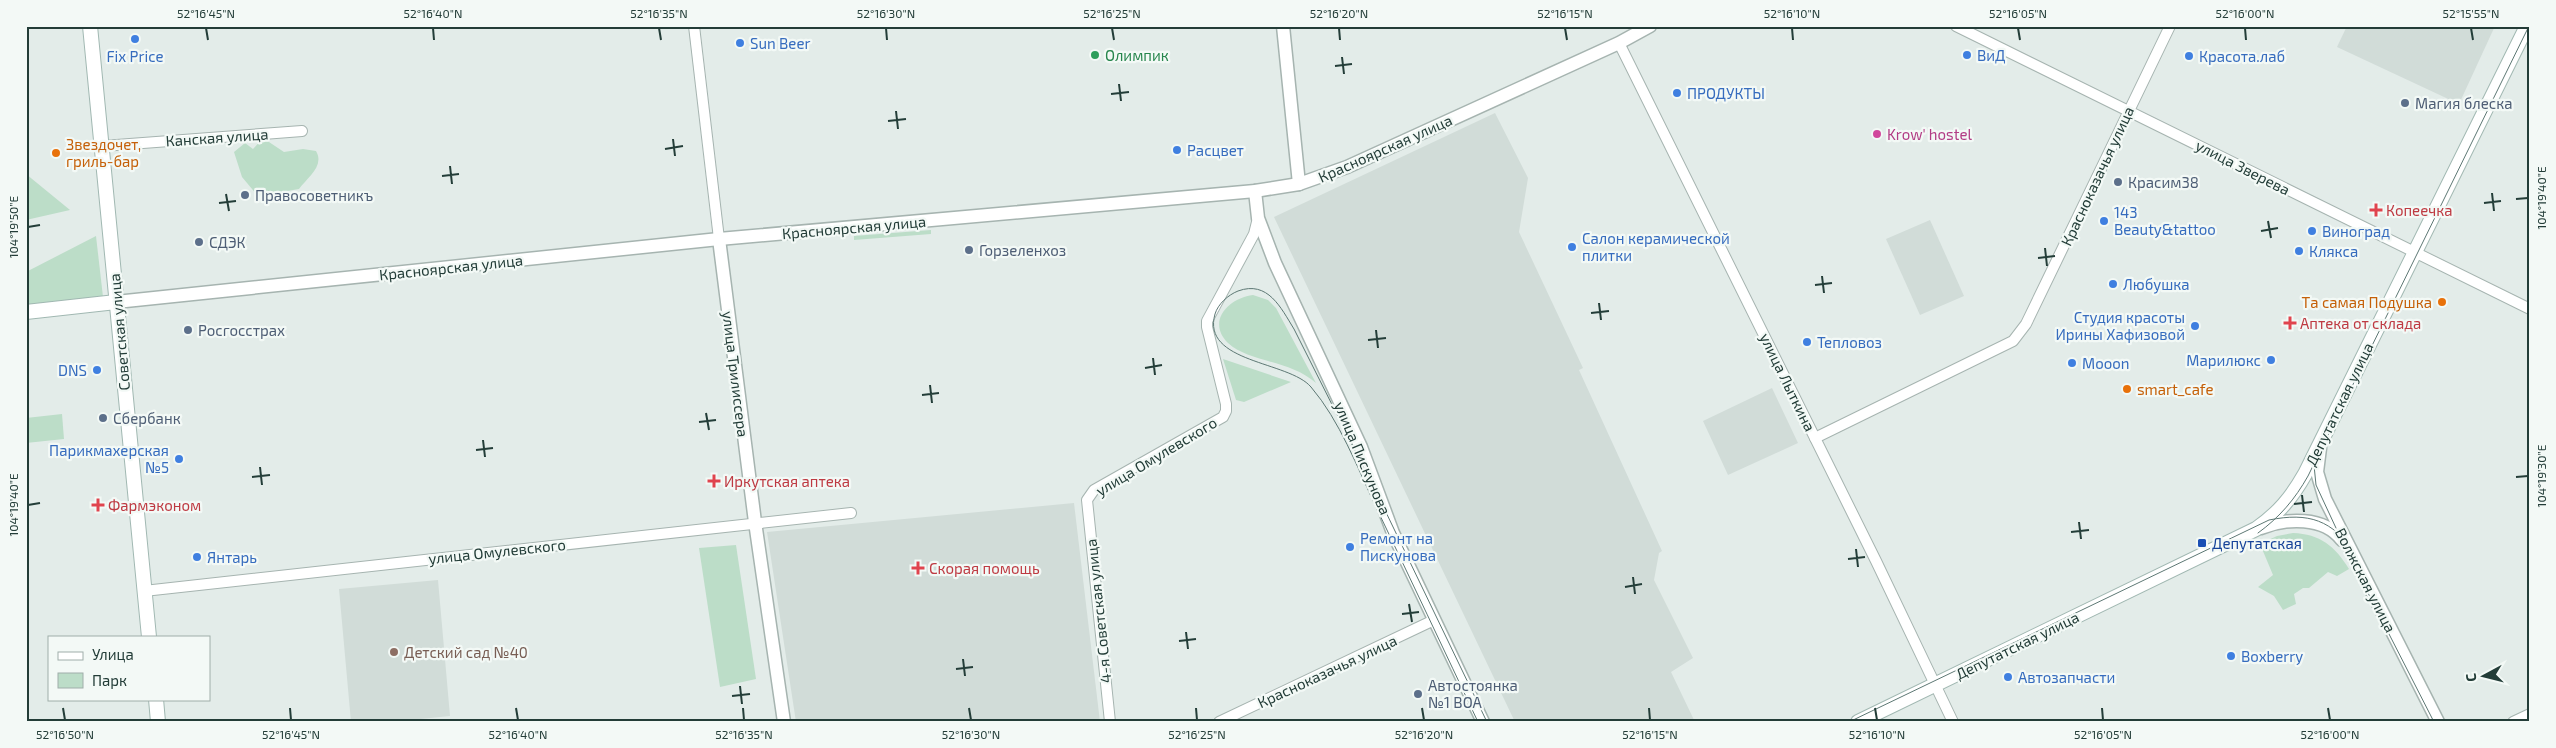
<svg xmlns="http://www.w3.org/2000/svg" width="2556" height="748" font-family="'Exo 2',sans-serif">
<rect width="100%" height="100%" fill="#e3ece9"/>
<g fill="#d1dcd8">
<path d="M2347,26H2495L2459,104L2337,47Z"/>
<path d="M1495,113L1528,178L1519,232L1583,368L1579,370L1662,551L1659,553L1654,580L1693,658L1671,672L1695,722H1515L1274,217Z"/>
<path d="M1930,220L1964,296L1920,315L1886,239Z"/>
<path d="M1772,388L1798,443L1728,475L1703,421Z"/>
<path d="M1074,503L1100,722H796L767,532Z"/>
<path d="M438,580L450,716L391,722H351L339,589Z"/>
</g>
<g fill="#bcddc8">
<path d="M263,138L284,152L303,149L316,151C325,166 307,178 299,189L258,196L242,177L234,152L245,143L253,149Z"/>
<path d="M26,174L70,210L26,220Z"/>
<path d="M931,230V234L854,240V236Z"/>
<path d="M96,236L103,297L26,306V272Z"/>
<path d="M1253,295L1268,300L1276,308L1316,383C1290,360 1248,362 1228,343C1206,321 1229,298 1253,295Z"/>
<path d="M1223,359L1291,382L1244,402L1236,400Z"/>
<path d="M62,414L64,439L26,443V418Z"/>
<path d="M2293,533C2320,534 2335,546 2349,569L2337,576L2328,572L2309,588H2303L2294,594L2296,604L2283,610L2274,596L2258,587L2273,575L2260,544L2277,536Z"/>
<path d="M736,545L756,679L720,687L699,548Z"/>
</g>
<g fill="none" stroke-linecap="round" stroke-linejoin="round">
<g stroke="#a6b4b0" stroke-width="12">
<g id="minor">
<path d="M694,26L719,239"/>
<path d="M1956,26L2530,309"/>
<path d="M1619,43L1876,561L1953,722"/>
<path d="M103,146L302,131"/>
<path d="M1815,438L2013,341L2026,324L2170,26"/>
<path d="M144,591L851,513"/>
<path d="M1110,722L1087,500L1094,490L1223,417L1226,411V404L1207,327V321L1254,234L1258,218"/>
<path d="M1219,722L1434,620"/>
<path d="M2513,722L2530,714"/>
</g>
</g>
<g stroke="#a6b4b0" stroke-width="15">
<g id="tertiary">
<path d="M1283,26L1299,184"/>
<path d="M1255,191L1258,218L1275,263L1361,447L1393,533L1483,722"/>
<path d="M719,239L755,522L784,722"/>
<path d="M116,302L719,239L1255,191L1299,184L1347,167L1619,43L1650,26"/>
<path d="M2320,448L2317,472L2325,499L2438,722"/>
<path d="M2261,528C2286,518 2324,516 2342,540"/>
</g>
</g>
<g stroke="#a1b8b2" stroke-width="16">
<g id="secondary">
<path d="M90,26L149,637"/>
<path d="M26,312L116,302"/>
<path d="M156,699L158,722"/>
<path d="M1858,722L2256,529C2278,514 2292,497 2305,474L2527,26"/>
</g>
</g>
<use href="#minor" stroke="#fff" stroke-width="10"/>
<use href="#tertiary" stroke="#fff" stroke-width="12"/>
<use href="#secondary" stroke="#fff" stroke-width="14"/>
<g stroke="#5d7874" stroke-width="1">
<path d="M2314,465L2316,485L2336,528"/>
<path d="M2258,533C2280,517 2295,499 2308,476L2529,26"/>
<path d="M2343,544L2434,722"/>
<path d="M1478,722C1444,650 1410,578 1376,507C1357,467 1340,421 1311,387C1289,361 1201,363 1215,314C1218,304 1228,295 1238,291C1268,280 1281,308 1294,329L1382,504L1487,722"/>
<path d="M1849,722L2269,520C2309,512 2332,520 2355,553"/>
</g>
</g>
<path fill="none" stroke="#233d38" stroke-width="2" d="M206,28L208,40M433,28L434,40M659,28L661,40M886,28L887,40M1112,28L1114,40M1339,28L1340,40M1565,28L1567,40M1792,28L1793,40M2018,28L2020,40M2245,28L2246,40M2471,28L2473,40M1342,57L1344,74M1335,66L1352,64M1119,84L1121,101M1111,94L1129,92M896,111L898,129M888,121L906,119M673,139L675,156M665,149L683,146M450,166L452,184M442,176L459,174M2492,193L2494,211M226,194L229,211M2516,199L2528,198M219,203L236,201M2484,203L2501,201M2268,221L2271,238M28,227L40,225M2261,231L2278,228M2045,248L2047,266M2038,258L2055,256M1822,276L1824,293M1815,285L1832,283M1599,303L1601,320M1591,313L1609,311M1376,330L1378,348M1368,340L1386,338M1153,358L1155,375M1145,368L1162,365M930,385L932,403M922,395L939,393M706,413L709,430M699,422L716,420M483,440L485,457M476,450L493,448M260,467L262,485M252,477L270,475M2516,477L2528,476M2302,495L2304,512M2294,504L2312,502M28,505L40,503M2079,522L2081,539M2071,532L2089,530M1856,549L1858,567M1848,559L1865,557M1633,577L1635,594M1625,587L1642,584M1409,604L1412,622M1402,614L1419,612M1186,632L1188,649M1179,641L1196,639M963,659L965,676M956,669L973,667M740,686L742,704M732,696L750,694M63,708L65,720M290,708L291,720M516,708L518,720M743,708L744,720M969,708L971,720M1196,708L1197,720M1422,708L1424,720M1649,708L1650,720M1875,708L1877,720M2102,708L2103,720M2328,708L2330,720"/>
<g fill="#3f7fe0" stroke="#f3f9f6" stroke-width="2">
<circle cx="135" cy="39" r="5"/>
<circle cx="740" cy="43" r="5"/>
<circle cx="1967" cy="55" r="5"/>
<circle cx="2189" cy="56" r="5"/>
<circle cx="1677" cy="93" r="5"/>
<circle cx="1177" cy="150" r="5"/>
<circle cx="2104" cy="221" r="5"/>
<circle cx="2312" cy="231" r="5"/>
<circle cx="1572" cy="247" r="5"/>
<circle cx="2299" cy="251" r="5"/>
<circle cx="2113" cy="284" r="5"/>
<circle cx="2195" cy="326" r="5"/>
<circle cx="1807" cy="342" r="5"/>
<circle cx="2271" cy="360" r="5"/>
<circle cx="2072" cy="363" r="5"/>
<circle cx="97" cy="370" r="5"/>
<circle cx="179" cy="459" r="5"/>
<circle cx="1350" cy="547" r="5"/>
<circle cx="197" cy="557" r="5"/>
<circle cx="2231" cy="656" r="5"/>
<circle cx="2008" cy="677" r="5"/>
</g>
<circle fill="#2e9e5b" stroke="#f3f9f6" stroke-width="2" cx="1095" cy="55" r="5"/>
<g fill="#5c6f8a" stroke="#f3f9f6" stroke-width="2">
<circle cx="2405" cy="103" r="5"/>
<circle cx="2118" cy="182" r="5"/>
<circle cx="245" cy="195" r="5"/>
<circle cx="199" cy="242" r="5"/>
<circle cx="969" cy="250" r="5"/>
<circle cx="188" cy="330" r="5"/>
<circle cx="103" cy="418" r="5"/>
<circle cx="1418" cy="694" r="5"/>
</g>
<circle fill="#d1479c" stroke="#f3f9f6" stroke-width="2" cx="1877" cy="134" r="5"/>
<g fill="#e8710a" stroke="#f3f9f6" stroke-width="2">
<circle cx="56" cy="153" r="5"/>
<circle cx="2442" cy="302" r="5"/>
<circle cx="2127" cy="389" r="5"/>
</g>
<g fill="#e0444e" stroke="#f3f9f6" stroke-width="2">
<path d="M2373.5 202.5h5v5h5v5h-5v5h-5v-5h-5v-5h5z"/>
<path d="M2287.5 315.5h5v5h5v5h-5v5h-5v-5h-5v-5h5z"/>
<path d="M711.5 473.5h5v5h5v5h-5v5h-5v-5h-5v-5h5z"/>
<path d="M95.5 497.5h5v5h5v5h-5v5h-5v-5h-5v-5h5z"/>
<path d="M915.5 560.5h5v5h5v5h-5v5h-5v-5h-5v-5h5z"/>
</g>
<rect fill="#1a4fb4" stroke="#f3f9f6" stroke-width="2" x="2197" y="538" width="10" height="10" rx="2.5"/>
<circle fill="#8d6e63" stroke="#f3f9f6" stroke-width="2" cx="394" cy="652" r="5"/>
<g text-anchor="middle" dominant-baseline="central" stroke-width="4.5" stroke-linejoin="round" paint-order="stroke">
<g font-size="15" fill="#366cbe" stroke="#f3f9f6" text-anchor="start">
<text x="750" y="43">Sun Beer</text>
<text x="1977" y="55">ВиД</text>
<text x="135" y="56" text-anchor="middle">Fix Price</text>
<text x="2199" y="56">Красота.лаб</text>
<text x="1687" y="93">ПРОДУКТЫ</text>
<text x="1187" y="150">Расцвет</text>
<text x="2114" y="212">143<tspan x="2114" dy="17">Beauty&amp;tattoo</tspan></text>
<text x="2322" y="231">Виноград</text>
<text x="1582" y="238">Салон керамической<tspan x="1582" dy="17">плитки</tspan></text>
<text x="2309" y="251">Клякса</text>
<text x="2123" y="284">Любушка</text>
<text x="2185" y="317" text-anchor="end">Студия красоты<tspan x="2185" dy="17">Ирины Хафизовой</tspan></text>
<text x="1817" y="342">Тепловоз</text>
<text x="2261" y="360" text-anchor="end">Марилюкс</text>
<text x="2082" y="363">Mooon</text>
<text x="87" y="370" text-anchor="end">DNS</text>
<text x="169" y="450" text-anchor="end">Парикмахерская<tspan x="169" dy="17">№5</tspan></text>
<text x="1360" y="538">Ремонт на<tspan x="1360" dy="17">Пискунова</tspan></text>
<text x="207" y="557">Янтарь</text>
<text x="2241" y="656">Boxberry</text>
<text x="2018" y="677">Автозапчасти</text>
</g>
<g font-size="15" fill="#27864d" stroke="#f3f9f6" text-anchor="start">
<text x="1105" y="55">Олимпик</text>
</g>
<g font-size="15" fill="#4e5e75" stroke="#f3f9f6" text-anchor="start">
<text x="2415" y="103">Магия блеска</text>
<text x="2128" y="182">Красим38</text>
<text x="255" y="195">Правосоветникъ</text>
<text x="209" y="242">СДЭК</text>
<text x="979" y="250">Горзеленхоз</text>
<text x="198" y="330">Росгосстрах</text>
<text x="113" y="418">Сбербанк</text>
<text x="1428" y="685">Автостоянка<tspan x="1428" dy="17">№1 ВОА</tspan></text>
</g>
<g font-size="15" fill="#b23c85" stroke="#f3f9f6" text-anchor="start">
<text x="1887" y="134">Krow' hostel</text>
</g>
<g font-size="15" fill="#233d38" stroke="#f3f9f6">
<text transform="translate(217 137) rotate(-4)">Канская улица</text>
<text transform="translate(1385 148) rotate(-24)">Красноярская улица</text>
<text transform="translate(2243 167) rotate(27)">улица Зверева</text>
<text transform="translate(2097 176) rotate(-65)">Красноказачья улица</text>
<text transform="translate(854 227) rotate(-5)">Красноярская улица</text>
<text transform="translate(451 267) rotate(-6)">Красноярская улица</text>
<text transform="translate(119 332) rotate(-95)">Советская улица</text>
<text transform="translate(736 374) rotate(83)">улица Трилиссера</text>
<text transform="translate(1788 382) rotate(64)">улица Лыткина</text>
<text transform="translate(2339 404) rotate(-64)">Депутатская улица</text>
<text transform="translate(1156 456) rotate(-31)">улица Омулевского</text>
<text transform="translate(1363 458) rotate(67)">улица Пискунова</text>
<text transform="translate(497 551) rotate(-6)">улица Омулевского</text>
<text transform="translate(2366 580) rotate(63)">Волжская улица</text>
<text transform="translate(1098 611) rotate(-96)">4-я Советская улица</text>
<text transform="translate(2017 645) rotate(-26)">Депутатская улица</text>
<text transform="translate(1327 671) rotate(-25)">Красноказачья улица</text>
</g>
<g font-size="15" fill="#c56008" stroke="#f3f9f6" text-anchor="start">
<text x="66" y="144">Звездочет,<tspan x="66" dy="17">гриль-бар</tspan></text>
<text x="2432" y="302" text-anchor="end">Та самая Подушка</text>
<text x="2137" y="389">smart_cafe</text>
</g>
<g font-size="15" fill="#be3a42" stroke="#f3f9f6" text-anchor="start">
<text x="2386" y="210">Копеечка</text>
<text x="2300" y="323">Аптека от склада</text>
<text x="724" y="481">Иркутская аптека</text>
<text x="108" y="505">Фармэконом</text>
<text x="929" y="568">Скорая помощь</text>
</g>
<g font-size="15" fill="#164399" stroke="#f3f9f6" text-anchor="start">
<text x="2212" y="543">Депутатская</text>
</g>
<g font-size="15" fill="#785e54" stroke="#f3f9f6" text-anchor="start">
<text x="404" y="652">Детский сад №40</text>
</g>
</g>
<rect width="2556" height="748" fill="none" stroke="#f3f9f6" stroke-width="55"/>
<rect x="48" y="636" width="162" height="65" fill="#f3f9f6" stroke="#a0aeaa"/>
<rect x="58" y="652" width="25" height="8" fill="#ffffff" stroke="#a0aeaa"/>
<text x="92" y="660" font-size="15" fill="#233d38">Улица</text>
<rect x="58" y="673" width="25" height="15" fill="#bcddc8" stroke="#a0aeaa"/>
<text x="92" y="686" font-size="15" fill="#233d38">Парк</text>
<g transform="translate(2484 676) rotate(263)" stroke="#f3f9f6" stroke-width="4" paint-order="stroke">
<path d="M0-4L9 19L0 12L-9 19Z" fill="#233d38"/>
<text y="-8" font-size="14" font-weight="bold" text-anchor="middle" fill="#233d38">С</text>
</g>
<rect x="28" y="28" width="2500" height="692" fill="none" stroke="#233d38" stroke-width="2"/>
<g font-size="12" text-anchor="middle" fill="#233d38">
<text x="206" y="18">52°16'45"N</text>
<text x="433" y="18">52°16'40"N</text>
<text x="659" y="18">52°16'35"N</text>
<text x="886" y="18">52°16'30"N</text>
<text x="1112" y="18">52°16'25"N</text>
<text x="1339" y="18">52°16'20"N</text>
<text x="1565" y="18">52°16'15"N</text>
<text x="1792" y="18">52°16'10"N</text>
<text x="2018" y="18">52°16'05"N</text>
<text x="2245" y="18">52°16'00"N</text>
<text x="2471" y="18">52°15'55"N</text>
<text transform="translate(2542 198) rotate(-90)" y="4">104°19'40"E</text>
<text transform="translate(14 227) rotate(-90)" y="4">104°19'50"E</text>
<text transform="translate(2542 476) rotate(-90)" y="4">104°19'30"E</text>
<text transform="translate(14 505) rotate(-90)" y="4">104°19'40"E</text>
<text x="65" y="739">52°16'50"N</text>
<text x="291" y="739">52°16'45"N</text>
<text x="518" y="739">52°16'40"N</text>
<text x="744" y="739">52°16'35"N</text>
<text x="971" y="739">52°16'30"N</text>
<text x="1197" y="739">52°16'25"N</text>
<text x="1424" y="739">52°16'20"N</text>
<text x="1650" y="739">52°16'15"N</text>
<text x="1877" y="739">52°16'10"N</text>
<text x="2103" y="739">52°16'05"N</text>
<text x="2330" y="739">52°16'00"N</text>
</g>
</svg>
